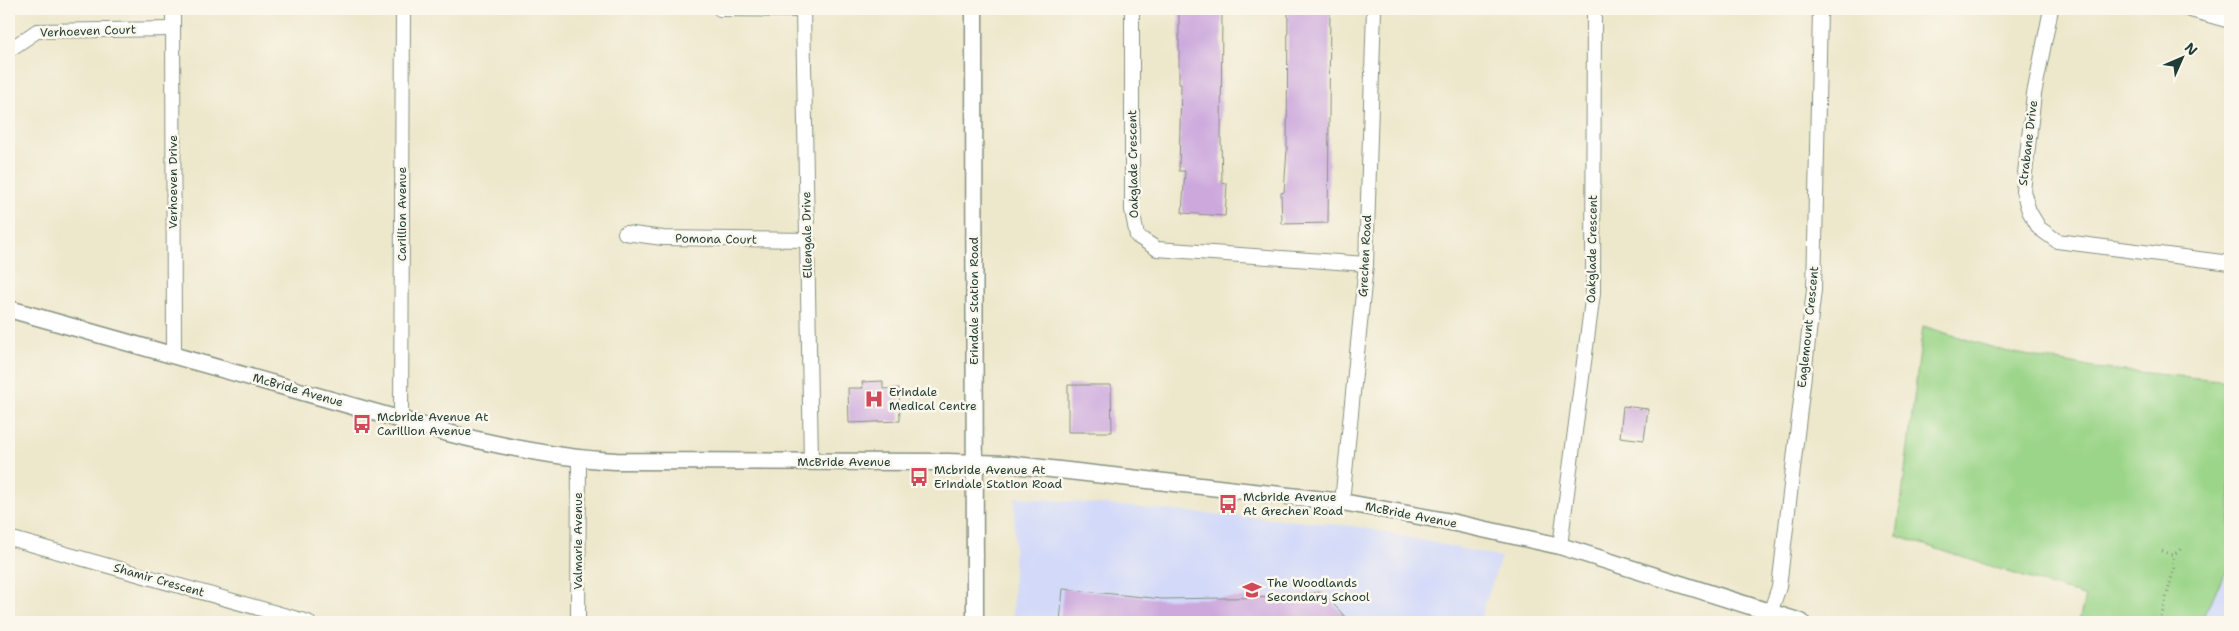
<svg xmlns="http://www.w3.org/2000/svg" width="2239" height="631" font-family="'Shantell Sans',sans-serif">
<rect width="100%" height="100%" fill="#fbf7ec"/>
<filter id="ink" filterUnits="userSpaceOnUse"><feTurbulence type="fractalNoise" baseFrequency=".02" numOctaves="2"/><feDisplacementMap in="SourceGraphic" scale="10" xChannelSelector="R" yChannelSelector="G"/><feConvolveMatrix kernelMatrix="1 2 1 2 8 2 1 2 1" color-interpolation-filters="sRGB"/></filter>
<filter id="wash" filterUnits="userSpaceOnUse"><feTurbulence type="fractalNoise" baseFrequency=".0096" numOctaves="4" result="noise"/><feDisplacementMap in="SourceGraphic" scale="20" xChannelSelector="R" yChannelSelector="G"/><feGaussianBlur stdDeviation="1.12" result="paint"/><feColorMatrix in="noise" values="0 0 0 0 0 0 0 0 0 0 0 0 0 0 0 0 0 1.4 0 .05"/><feComposite in="paint" operator="in"/></filter>
<g filter="url(#wash)">
<rect width="100%" height="100%" fill="#ede7cb"/>
<g fill="#d2d9f9">
<path d="M1015,497L1354,526L1501,557L1479,622H1013Z"/>
<path d="M2230,564V622H2200L2228,570Z"/>
</g>
<path fill="#9bd589" stroke="#5d895e" d="M1923,326L2004,351L2094,368L2230,381V564L2200,622H2078L2086,597L1897,536Z"/>
<g id="blocks">
<g fill="#cca8dd">
<path d="M1179,9H1222L1221,138L1222,183L1227,184L1225,216L1182,213L1185,171H1179L1181,84H1179Z"/>
<path d="M1288,9H1330L1328,223L1282,224L1281,193L1284,192L1287,149Z"/>
<path d="M883,381V389L899,388L900,421L849,423L848,388H863L862,382Z"/>
<path d="M1068,385H1111L1112,432H1068Z"/>
<path d="M1623,406L1648,409L1644,440L1620,437Z"/>
<path d="M1063,589L1162,599L1288,597L1322,592L1350,622H1060Z"/>
</g>
</g>
</g>
<g filter="url(#ink)">
<use href="#blocks" fill-opacity="0" stroke="#869280" stroke-width="1"/>
<g fill="none" stroke-linecap="round" stroke-linejoin="round">
<g stroke="#869280" stroke-width="16">
<g id="minor">
<path d="M173,9L174,356"/>
<path d="M720,9L803,10"/>
<path d="M803,9L811,461"/>
<path d="M1132,9V210L1137,236L1157,249L1366,264"/>
<path d="M2051,9L2034,94L2023,191L2029,211L2039,228L2057,241L2230,263"/>
<path d="M2187,9L2230,21"/>
<path d="M9,50L37,31L173,29"/>
<path d="M625,233L663,238L808,240"/>
<path d="M401,419L403,9"/>
<path d="M1342,502L1366,264L1374,9"/>
<path d="M9,538L308,622"/>
<path d="M1560,546L1593,293L1594,9"/>
<path d="M1770,613L1779,587L1814,290L1820,9"/>
<path d="M578,622L579,459"/>
</g>
</g>
<g stroke="#869280" stroke-width="19">
<g id="tertiary">
<path d="M974,9L975,622"/>
<path d="M9,309L448,433C504,447 559,458 616,461L948,462L1007,464L1342,502L1446,521L1560,546L1801,622"/>
</g>
</g>
<g stroke="#869280" stroke-width="3" stroke-dasharray="1 4" stroke-linecap="butt">
<path d="M2162,551L2173,555L2182,548"/>
<path d="M2160,622L2174,568L2173,555"/>
</g>
<use href="#minor" stroke="#fff" stroke-width="14"/>
<use href="#tertiary" stroke="#fff" stroke-width="16"/>
</g>
</g>
<defs>
<g id="hospital-bare" transform="scale(1.5)"><path d="M-5-5h3v3.5h4V-5h3V5h-3V1.5h-4V5h-3Z" fill="#d1495b" stroke="#fbf7ec" stroke-width="2.5" paint-order="stroke"/></g>
<g id="bus-bare" transform="scale(1.5)"><path d="M-5-6H5V4H4V6H2V4H-2V6H-4V4H-5ZM-3.5-4V0h7V-4ZM-3.5 1.2v1.5H-2V1.2ZM2 1.2v1.5H3.5V1.2Z" fill="#d1495b" stroke="#fbf7ec" stroke-width="2.5" paint-order="stroke"/></g>
<g id="school-bare" transform="scale(1.5)"><path d="M0-5L7-2L0 1L-7-2ZM-4 1L0 2.5L4 1V4Q0 6-4 4Z" fill="#d1495b" stroke="#fbf7ec" stroke-width="2.5" paint-order="stroke"/></g>
</defs>
<g fill-rule="evenodd">
<use href="#hospital-bare" x="874" y="399"/>
<use href="#bus-bare" x="362" y="424"/>
<use href="#bus-bare" x="919" y="477"/>
<use href="#bus-bare" x="1228" y="504"/>
<use href="#school-bare" x="1252" y="590"/>
</g>
<g text-anchor="middle" dominant-baseline="central" stroke-width="5" stroke-linejoin="round" paint-order="stroke">
<g font-size="12" fill="#1f3d34" stroke="#fbf7ec">
<text transform="translate(88 31) rotate(-2)">Verhoeven Court</text>
<text transform="translate(2028 143) rotate(-83)">Strabane Drive</text>
<text transform="translate(1133 164) rotate(-91)">Oakglade Crescent</text>
<text transform="translate(173 182) rotate(-90)">Verhoeven Drive</text>
<text transform="translate(402 214) rotate(-90)">Carillion Avenue</text>
<text transform="translate(807 235) rotate(-91)">Ellengale Drive</text>
<text transform="translate(716 239) rotate(1)">Pomona Court</text>
<text transform="translate(1592 249) rotate(-89)">Oakglade Crescent</text>
<text transform="translate(1365 256) rotate(-87)">Grechen Road</text>
<text transform="translate(974 301) rotate(-90)">Erindale Station Road</text>
<text transform="translate(1808 327) rotate(-84)">Eaglemount Crescent</text>
<text transform="translate(298 390) rotate(16)">McBride Avenue</text>
<text x="844" y="462">McBride Avenue</text>
<text transform="translate(1411 515) rotate(11)">McBride Avenue</text>
<text transform="translate(578 541) rotate(-90)">Valmarie Avenue</text>
<text transform="translate(159 580) rotate(16)">Shamir Crescent</text>
</g>
<g font-size="12" fill="#1f3d34" stroke="#fbf7ec" text-anchor="start">
<text x="889" y="392">Erindale<tspan x="889" dy="14">Medical Centre</tspan></text>
<text x="377" y="417">Mcbride Avenue At<tspan x="377" dy="14">Carillion Avenue</tspan></text>
<text x="934" y="470">Mcbride Avenue At<tspan x="934" dy="14">Erindale Station Road</tspan></text>
<text x="1243" y="497">Mcbride Avenue<tspan x="1243" dy="14">At Grechen Road</tspan></text>
<text x="1267" y="583">The Woodlands<tspan x="1267" dy="14">Secondary School</tspan></text>
</g>
</g>
<rect width="2239" height="631" fill="none" stroke="#fbf7ec" stroke-width="30"/>
<g transform="translate(2182 58) rotate(45)" stroke="#fbf7ec" stroke-width="4" paint-order="stroke">
<path d="M0-4L9 19L0 12L-9 19Z" fill="#1f3d34"/>
<text y="-8" font-size="14" font-weight="bold" text-anchor="middle" fill="#1f3d34">N</text>
</g>
</svg>
